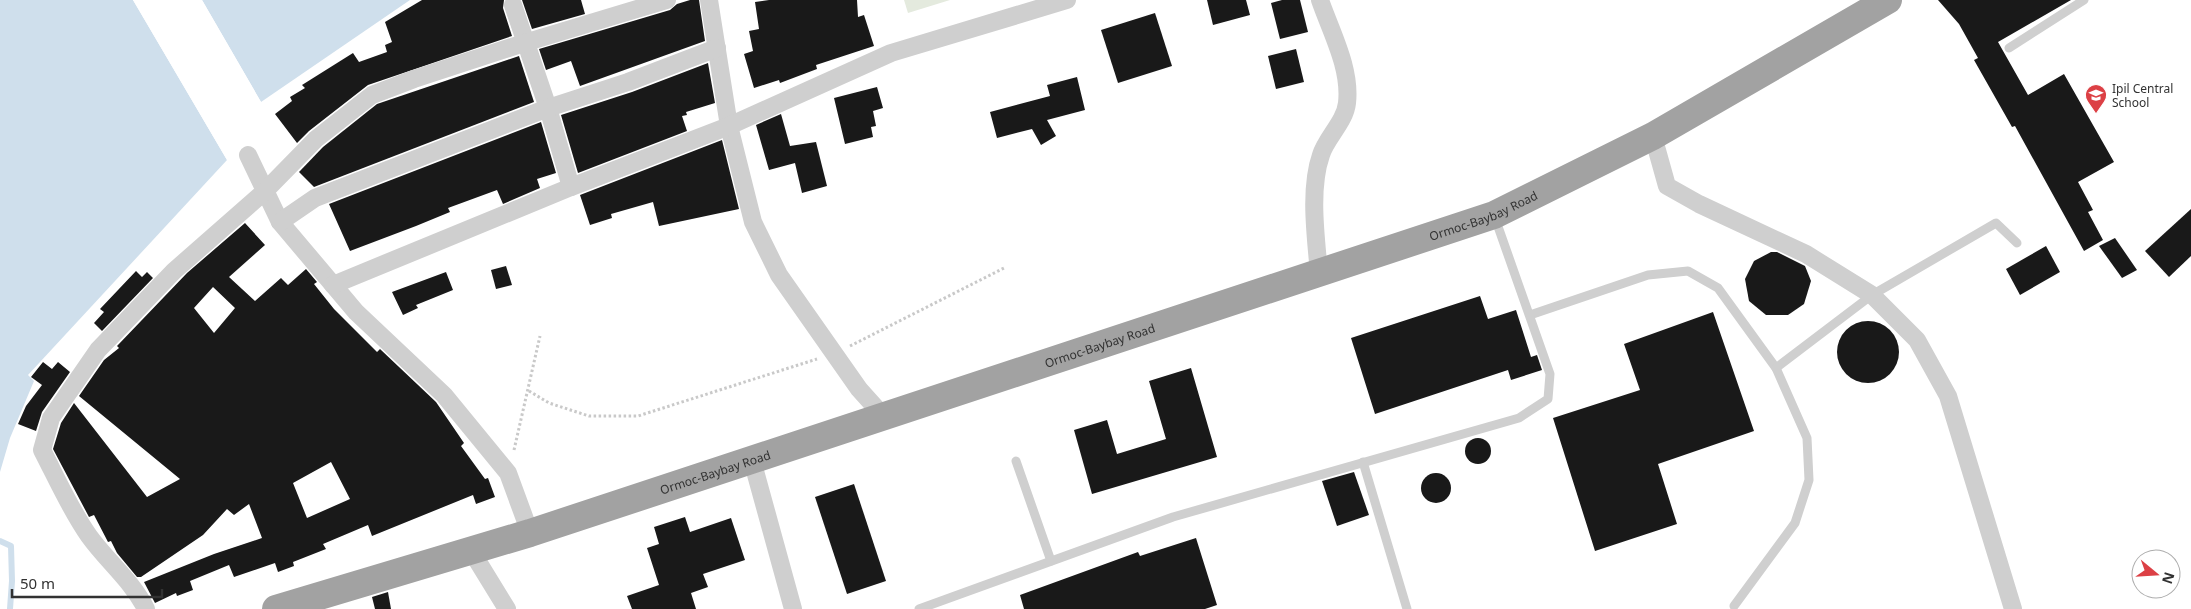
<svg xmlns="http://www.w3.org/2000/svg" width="2191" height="609" font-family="'Noto Sans',sans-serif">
<rect width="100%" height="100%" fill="#fff"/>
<path fill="#e4eade" d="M904,0H950L908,13Z"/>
<g fill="#cfdfec">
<path d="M0,0H133L227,160L28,375L34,381L10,438L0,472Z"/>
<path d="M202,0H410L261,102Z"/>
</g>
<g fill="#fff">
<path d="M133,0H136L229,157L227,160Z"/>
<path d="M200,0H202L261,102L260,104Z"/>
</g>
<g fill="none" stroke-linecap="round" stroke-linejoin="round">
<path stroke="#cfdfec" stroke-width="6" d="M0,541L11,546L12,581L10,609"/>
</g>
<g fill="#191919" fill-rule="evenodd">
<path d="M422,0H504L503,8L512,36L368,85L309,131L297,143L275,114L292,101L290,97L305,88L302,85L353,53L359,62L387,52L385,45L392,42L385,22Z"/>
<path d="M522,0H581L585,14L532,29Z"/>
<path d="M690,0H699L705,41L580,86L571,61L546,70L539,49L670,10L677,4Z"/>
<path d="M769,0H857L858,17L864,15L874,46L816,65L817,69L780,83L779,80L754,88L744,54L753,51L749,31L759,29L755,2Z"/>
<path d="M1207,0H1246L1250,15L1213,25Z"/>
<path d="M1282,0H1300L1308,32L1280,39L1271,3Z"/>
<path d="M1938,0H2071L1998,42L2028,95L2064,74L2114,162L2078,182L2093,210L2088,212L2103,240L2084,251L2015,126L2012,127L1974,60L1978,58L1959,24Z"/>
<path d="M1155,13L1172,66L1118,83L1101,30Z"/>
<path d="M1296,49L1304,82L1276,89L1268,56Z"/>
<path d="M519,56L534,102L314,187L299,172L323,147L377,104Z"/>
<path d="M708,63L715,103L686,112L687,115L682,116L687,131L578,173L561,115L632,92Z"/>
<path d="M1077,77L1085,110L1047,120L1056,136L1041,145L1032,129L997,138L990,112L1050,96L1047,85Z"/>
<path d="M877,87L883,108L873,111L876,126L871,127L873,137L845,144L834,98Z"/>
<path d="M781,114L790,146L816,142L827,186L802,193L795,163L769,170L756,125Z"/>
<path d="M541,122L556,173L537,179L540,188L503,204L497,190L448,208L450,212L416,226L350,251L329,204Z"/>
<path d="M722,140L739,209L659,226L653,202L611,214L612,218L590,225L580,195Z"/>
<path d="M2191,209V256L2169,277L2145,251Z"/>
<path d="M245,223L265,245L229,277L255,301L281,278L288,285L306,269L317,282L314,284L334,309L377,352L380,349L436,402L464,443L461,446L485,479L488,478L495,497L476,504L473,495L372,536L368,525L323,544L326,549L293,562L294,566L278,572L275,563L234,577L229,565L190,581L193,590L177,596L176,593L155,603L144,582L214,554L262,538L249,504L234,515L227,509L203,535L141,577H137L117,553L111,541L108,542L94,515L89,517L53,449L61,423L74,403L147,497L180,479L79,396L104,360L119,348L117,346L187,273ZM213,287L235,308L214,333L194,308ZM331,462L350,499L307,518L293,483Z"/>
<path d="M2115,238L2137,270L2122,278L2099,246Z"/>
<path d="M2046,246L2060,272L2020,295L2006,269Z"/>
<path d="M1771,252H1777L1805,266L1811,281L1804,304L1788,315H1766L1749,301L1745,279L1754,261Z"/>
<path d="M506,266L512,285L496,289L491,270Z"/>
<path d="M136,271L142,277L147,272L153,278L102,331L94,323L104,312L100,309Z"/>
<path d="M446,272L453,290L416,305L418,308L403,315L392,292Z"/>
<path d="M1480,296L1488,319L1516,310L1531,357L1537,355L1542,370L1511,380L1508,370L1375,414L1351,338Z"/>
<path d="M1713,312L1754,431L1658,464L1677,524L1595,551L1553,418L1640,390L1624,344Z"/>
<circle cx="1868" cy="352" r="31"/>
<path d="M43,362L52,369L58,362L70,372L42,412L36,431L18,424L26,406L42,385L31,377Z"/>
<path d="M1191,368L1217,457L1092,494L1074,430L1107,420L1117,454L1166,439L1149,381Z"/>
<circle cx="1478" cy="451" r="13"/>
<path d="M1354,472L1369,515L1337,526L1322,481Z"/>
<circle cx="1436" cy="488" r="15"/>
<path d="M854,484L886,581L847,594L815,497Z"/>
<path d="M685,517L690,532L731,518L745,560L703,574L708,587L691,593L696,609H632L627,596L659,585L647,548L659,544L654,527Z"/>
<path d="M1196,538L1217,605L1205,609H1024L1020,595L1138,552L1140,556Z"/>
<path d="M388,592L391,609H375L372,597Z"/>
</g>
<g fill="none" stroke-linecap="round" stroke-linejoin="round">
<g stroke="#c9c9c9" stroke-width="3" stroke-dasharray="2.5 2.5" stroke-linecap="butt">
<path d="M850,346L1006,267"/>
<path d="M529,391L549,403L589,416H638L817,359"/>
<path d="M514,450L540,336"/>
</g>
<g stroke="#cfcfcf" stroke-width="9">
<path d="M2009,48L2084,0"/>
<path d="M1530,315L1648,275L1688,271L1718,288L1776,368L1807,438L1809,480L1795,523L1734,606"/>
<path d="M1776,368L1872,295L1996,223L2017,243"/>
<path d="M1016,461L1051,561"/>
<path d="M1363,462L1407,609"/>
<path d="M919,609L1173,517L1519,418L1548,399L1550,374L1495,218"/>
</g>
<g stroke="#cfcfcf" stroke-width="18">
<path d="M709,0L729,126L753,222L779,275L859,389L885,418"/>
<path d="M513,5L548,108L571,187"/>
<path d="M1653,136L1667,186L1699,204L1806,254L1872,295L1917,340L1948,396L2013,609"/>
<path d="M248,155L280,222L356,312L444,395L508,473L530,533"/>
<path d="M280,222L315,198L548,108L628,82L717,48"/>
<path d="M1319,273C1316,238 1309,189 1321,155C1326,138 1345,122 1347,103C1351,68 1331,32 1320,0"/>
<path d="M333,285L571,187L729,126L891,53L1067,0"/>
<path d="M752,460L793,609"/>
<path d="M472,552L507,609"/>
<path d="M146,609C132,581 107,561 89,536C70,509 57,479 42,450L51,418L98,350L174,271L265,191L316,139L372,95L414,79L524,43L667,0"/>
</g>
<path stroke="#a2a2a2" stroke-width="28" id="s1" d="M276,609L530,533L1494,215L1653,136L1888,0"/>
</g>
<defs>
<g id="school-pin" transform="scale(1.125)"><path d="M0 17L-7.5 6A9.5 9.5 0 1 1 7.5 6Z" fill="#dc4045" stroke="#fff"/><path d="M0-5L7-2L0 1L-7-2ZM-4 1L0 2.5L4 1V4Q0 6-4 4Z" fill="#fff"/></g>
</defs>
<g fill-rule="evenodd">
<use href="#school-pin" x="2096" y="95"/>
</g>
<g text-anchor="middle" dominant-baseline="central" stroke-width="5" stroke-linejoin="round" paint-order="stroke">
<g font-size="12" fill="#323232" stroke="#fff" text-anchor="start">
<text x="2112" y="88">Ipil Central<tspan x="2112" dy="14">School</tspan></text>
</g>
<g font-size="12" fill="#323232" stroke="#fff">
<text stroke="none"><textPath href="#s1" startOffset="1270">Ormoc-Baybay Road</textPath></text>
<text stroke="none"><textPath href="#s1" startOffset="865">Ormoc-Baybay Road</textPath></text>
<text stroke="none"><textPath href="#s1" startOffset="460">Ormoc-Baybay Road</textPath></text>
</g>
</g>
<g transform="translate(2156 574) rotate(108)"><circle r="24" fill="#ffffff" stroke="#adadad"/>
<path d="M0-4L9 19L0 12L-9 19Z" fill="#dc4045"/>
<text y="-8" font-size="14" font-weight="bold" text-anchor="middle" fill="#323232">N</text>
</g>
<path d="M12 589v8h150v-8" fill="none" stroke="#323232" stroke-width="2.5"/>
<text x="20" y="589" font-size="15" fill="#323232" stroke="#ffffff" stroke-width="4" paint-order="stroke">50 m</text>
</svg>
